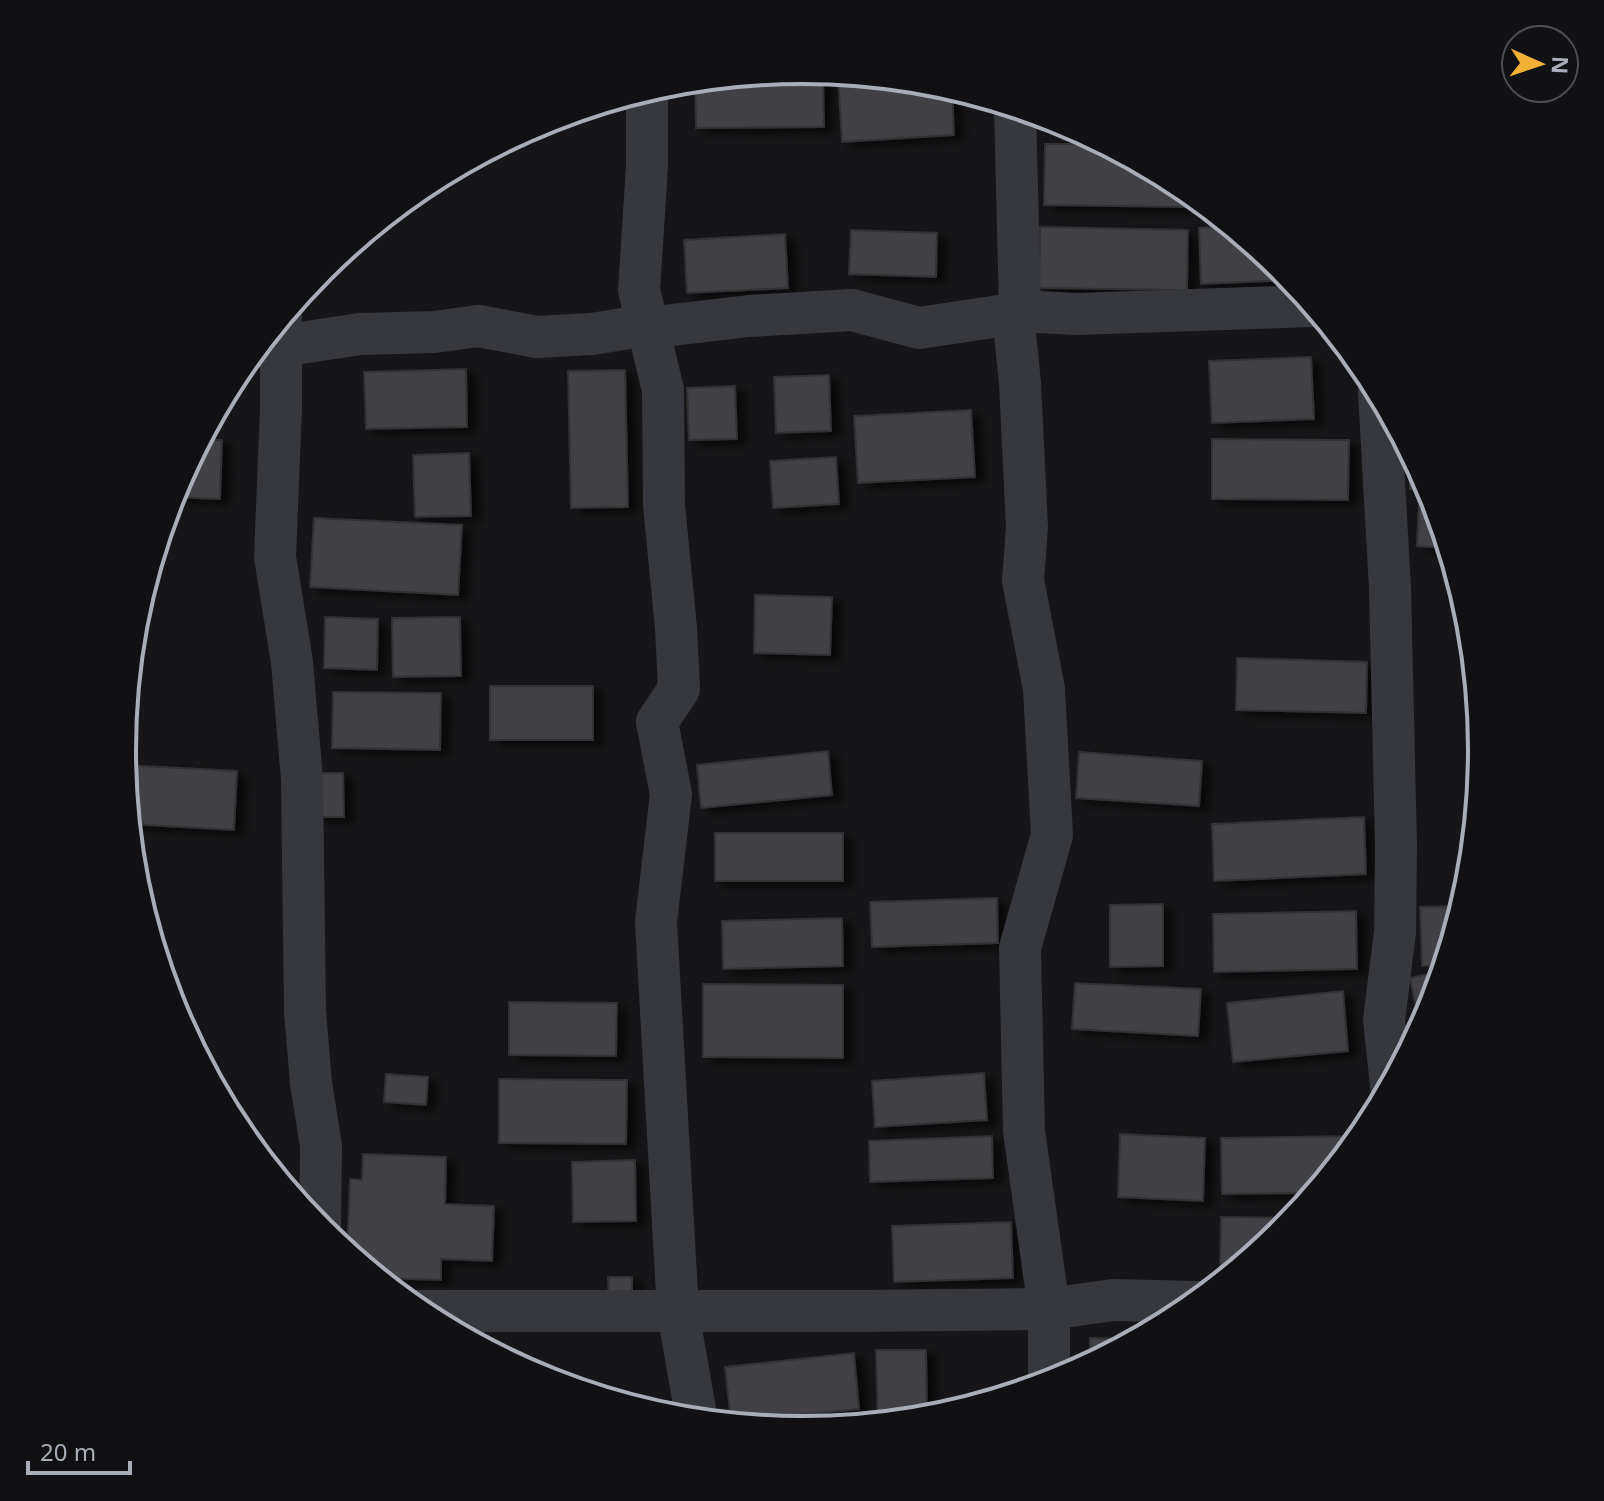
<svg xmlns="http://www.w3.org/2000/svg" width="1604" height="1501" font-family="'Noto Sans',sans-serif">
<defs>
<filter id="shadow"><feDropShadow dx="9" dy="5" stdDeviation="4" flood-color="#0009"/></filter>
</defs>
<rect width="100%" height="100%" fill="#161618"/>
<g fill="#404145" stroke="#303034" stroke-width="2" filter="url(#shadow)">
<path d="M838,74L935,83L952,88L954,135L842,142Z"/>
<path d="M740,76H823L824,127L696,128L695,80Z"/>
<path d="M1045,144H1105L1180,185L1185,189V207L1044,205Z"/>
<path d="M1231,226L1284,270L1292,280L1201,284L1199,228Z"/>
<path d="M1040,227L1188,230L1187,290L1039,288Z"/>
<path d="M851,230L937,233L936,277L849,274Z"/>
<path d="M785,234L788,288L687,293L684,240Z"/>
<path d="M1311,357L1314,419L1212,423L1209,361Z"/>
<path d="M466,369L467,427L366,429L364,372Z"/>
<path d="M625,370L628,507L571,508L568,371Z"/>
<path d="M829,375L831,431L776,433L774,377Z"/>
<path d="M735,386L737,439L689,440L687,388Z"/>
<path d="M971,410L975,477L858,483L854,416Z"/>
<path d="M200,439L222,440L220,499L171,497Z"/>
<path d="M1212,439L1349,440L1348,500L1212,499Z"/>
<path d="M1409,450L1430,489H1410Z"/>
<path d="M469,453L471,516L415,517L413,455Z"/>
<path d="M836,457L839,504L773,508L770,461Z"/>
<path d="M1419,505L1435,506L1448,548L1417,546Z"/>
<path d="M314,518L462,525L458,595L310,587Z"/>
<path d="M755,595L832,597L830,655L754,653Z"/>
<path d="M325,617L378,619L377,670L324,668Z"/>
<path d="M460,617L461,676L393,677L392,618Z"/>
<path d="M1237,658L1367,662L1366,713L1236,710Z"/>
<rect x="490" y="686" width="103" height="54"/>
<path d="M333,692L441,693L440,750L332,748Z"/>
<path d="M828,751L832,795L701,808L697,765Z"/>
<path d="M1079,752L1202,761L1199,806L1076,798Z"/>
<path d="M124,765L237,771L234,830L129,824Z"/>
<path d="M315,773H343L344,817H316Z"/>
<path d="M1364,817L1366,874L1214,881L1212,824Z"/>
<rect x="715" y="833" width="128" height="48"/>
<path d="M997,898L998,943L872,947L870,902Z"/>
<path d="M1163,904V966L1110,967V905Z"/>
<path d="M1463,906L1444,965L1422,966L1420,907Z"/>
<path d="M1356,911L1357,969L1214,972L1213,914Z"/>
<path d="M842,918L843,966L723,969L722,921Z"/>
<path d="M1428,974L1433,1003L1416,1007L1410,978Z"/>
<path d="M1075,983L1201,989L1198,1036L1072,1029Z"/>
<path d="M703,984L843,985V1058L703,1057Z"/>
<path d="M1343,991L1348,1051L1233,1062L1227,1003Z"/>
<path d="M509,1002L617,1003L616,1056L509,1055Z"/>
<path d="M984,1073L987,1120L875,1127L872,1081Z"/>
<path d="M386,1074L428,1077L426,1105L384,1102Z"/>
<path d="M499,1079L627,1080L626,1144L499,1143Z"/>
<path d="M1120,1134L1205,1138L1203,1201L1118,1197Z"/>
<path d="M992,1136L993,1178L870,1182L869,1141Z"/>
<path d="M1361,1136L1315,1193L1222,1194L1221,1138Z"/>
<path d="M363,1154L446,1157L445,1204L494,1206L492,1261L441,1259V1280L377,1278L347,1253L350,1179L362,1180Z"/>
<path d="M635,1160L636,1221L573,1222L572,1162Z"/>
<path d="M1221,1217L1294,1218L1283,1232L1232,1274L1220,1273Z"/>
<path d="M1011,1222L1013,1278L894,1282L892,1226Z"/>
<path d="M608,1277H632V1300L609,1301Z"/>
<path d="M1090,1338L1128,1339V1344L1069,1376V1363H1090Z"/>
<path d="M876,1350H926L927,1419L878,1424Z"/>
<path d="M854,1353L859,1409L731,1422L725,1367Z"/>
</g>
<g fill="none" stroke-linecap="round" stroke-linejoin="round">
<g stroke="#37383d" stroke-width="42">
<path d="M647,90V167L639,290L663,390L664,505L676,628L679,689L657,722L671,794L656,922L678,1312L697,1421"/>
<path d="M1015,107L1020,311L1013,314L1020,383L1027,527L1023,580L1044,689L1052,835L1020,948L1024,1131L1049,1309V1383"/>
<path d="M1020,311L1076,314L1313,306"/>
<path d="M281,318V408L275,557L292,662L302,779L305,1011L311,1083L321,1146L320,1231"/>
<path d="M261,342L281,346L360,334L434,332L478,326L537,337L592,334L635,327L646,328L749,316L852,310L919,328L1013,314"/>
<path d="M1379,392L1390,588L1396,846L1395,932L1384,1020L1391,1085"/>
<path d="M417,1311H863L1049,1309L1113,1300L1198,1302"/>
</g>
</g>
<path d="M0 0H1604V1501H0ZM136 750a666 666 0 1 1 1332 0a666 666 0 1 1-1332 0Z" fill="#111113" fill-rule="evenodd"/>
<path fill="none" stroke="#a8adb8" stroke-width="4" d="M136 750a666 666 0 1 1 1332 0a666 666 0 1 1-1332 0Z"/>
<g transform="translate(1540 64) rotate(93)"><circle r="38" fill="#111113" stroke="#4d4f55" stroke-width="2"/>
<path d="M0-6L14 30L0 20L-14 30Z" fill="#f2b134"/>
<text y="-12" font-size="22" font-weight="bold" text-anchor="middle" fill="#a8adb8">N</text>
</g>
<path d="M28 1461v12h102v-12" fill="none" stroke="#a8adb8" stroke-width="4"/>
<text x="40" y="1461" font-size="24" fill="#a8adb8" stroke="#111113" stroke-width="6" paint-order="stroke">20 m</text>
</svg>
